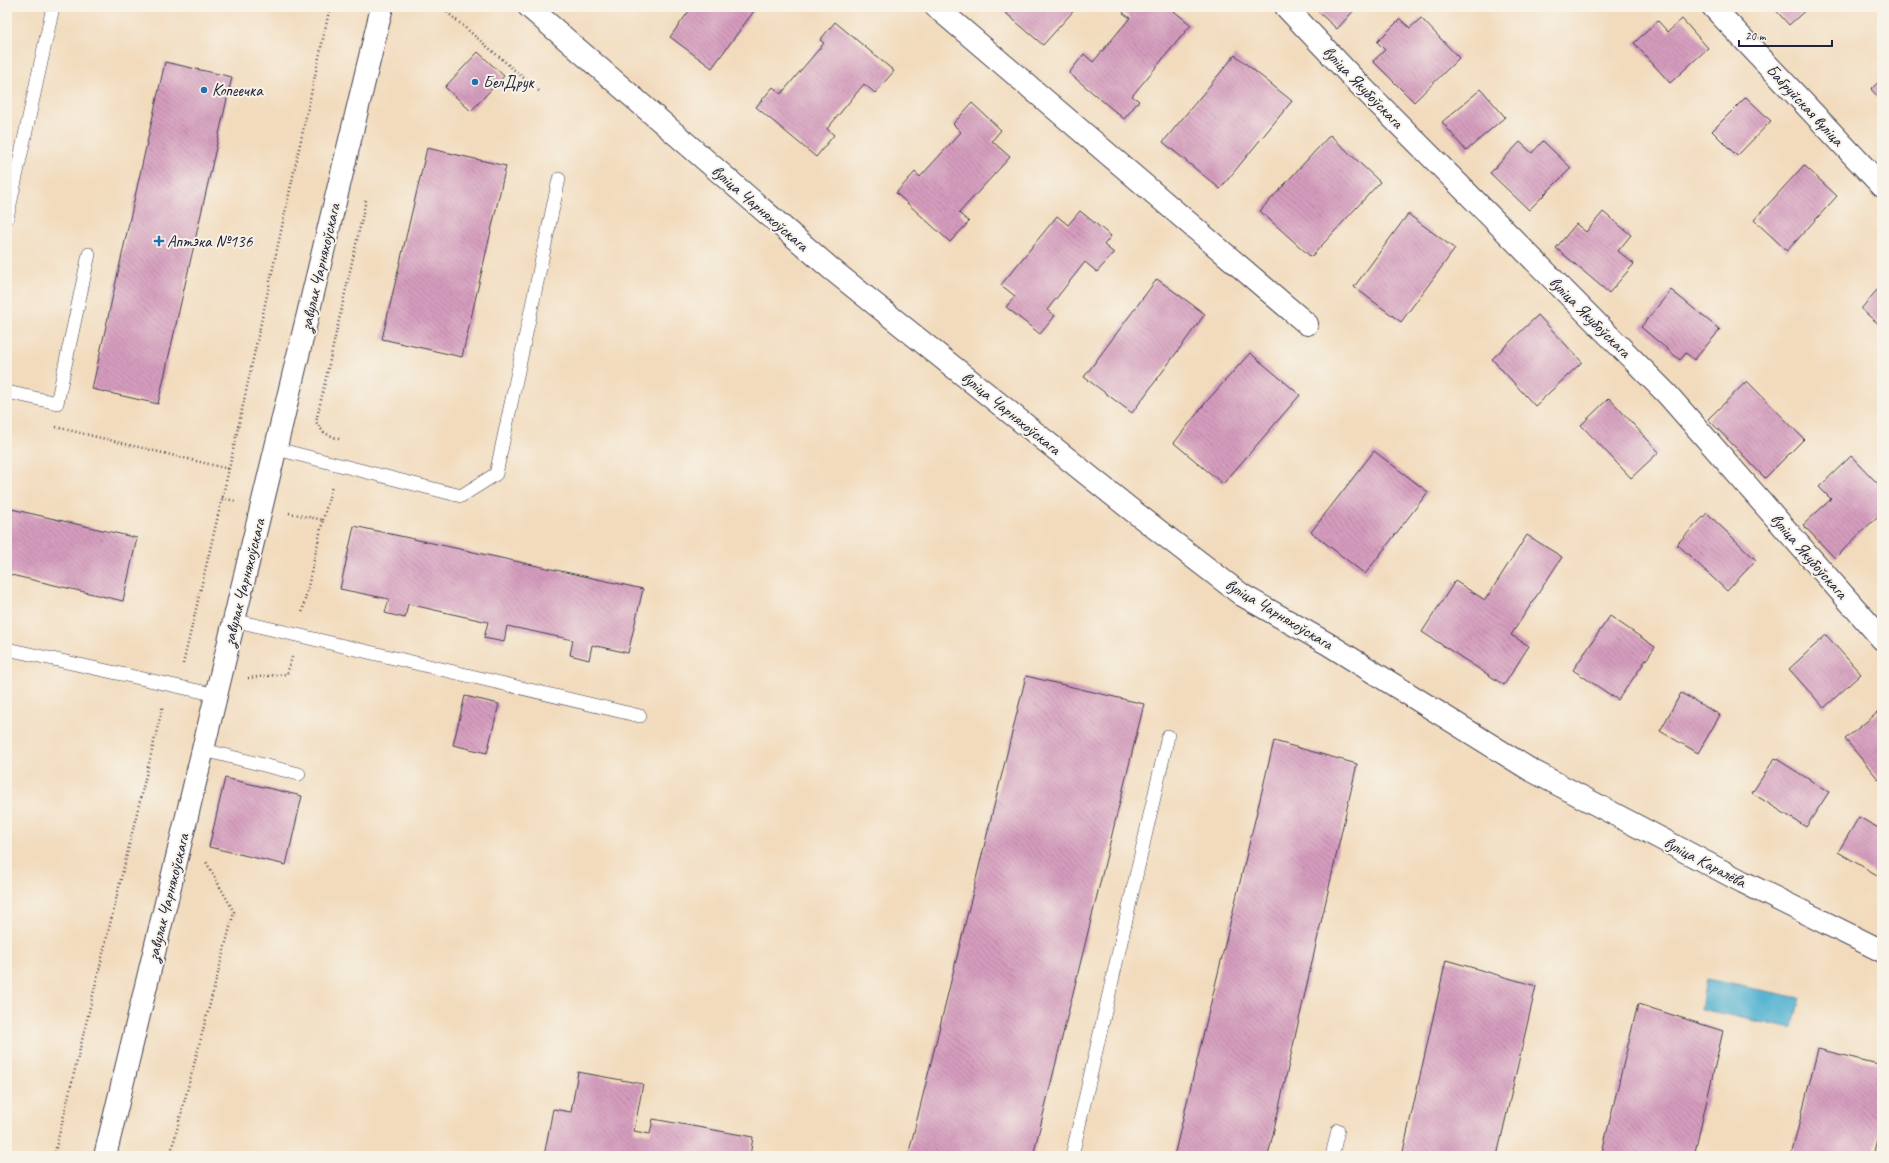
<svg xmlns="http://www.w3.org/2000/svg" width="1889" height="1163" font-family="Caveat,sans-serif">
<defs>
<pattern id="building-back-hatch" width="6" height="6" patternUnits="userSpaceOnUse"><rect width="6" height="6" fill="#d59cbd"/><path d="M-1 5l2 2M0 0l6 6M5-1l2 2" fill="none" stroke="#ac7f9b"/></pattern>
</defs>
<rect width="100%" height="100%" fill="#f7f3e8"/>
<filter id="ink" filterUnits="userSpaceOnUse"><feTurbulence type="fractalNoise" baseFrequency=".025" numOctaves="2"/><feDisplacementMap in="SourceGraphic" scale="8" xChannelSelector="R" yChannelSelector="G"/><feConvolveMatrix kernelMatrix="1 2 1 2 8 2 1 2 1" color-interpolation-filters="sRGB"/></filter>
<filter id="wash" filterUnits="userSpaceOnUse"><feTurbulence type="fractalNoise" baseFrequency=".012" numOctaves="4" result="noise"/><feDisplacementMap in="SourceGraphic" scale="16" xChannelSelector="R" yChannelSelector="G"/><feGaussianBlur stdDeviation="0.9" result="paint"/><feColorMatrix in="noise" values="0 0 0 0 0 0 0 0 0 0 0 0 0 0 0 0 0 1.4 0 .05"/><feComposite in="paint" operator="in"/></filter>
<g filter="url(#wash)">
<rect width="100%" height="100%" fill="#f2dbbd"/>
<path fill="#53b2d1" stroke="#3a6a86" d="M1706,979L1800,998L1792,1029L1701,1009Z"/>
<g id="blocks">
<g fill="url(#building-back-hatch)">
<path d="M692,7H757L712,68L670,37Z"/>
<path d="M1003,7H1077L1043,45L1001,9Z"/>
<path d="M1128,7H1169L1191,25L1132,96L1139,101L1124,119L1069,73L1084,54L1093,62L1130,18L1123,13Z"/>
<path d="M1313,7H1357L1337,29Z"/>
<path d="M1773,7H1809L1789,25Z"/>
<path d="M1421,18L1459,58L1414,102L1373,61L1385,50L1377,42L1400,19L1410,28Z"/>
<path d="M1682,19L1708,48L1670,83L1634,43L1658,21L1668,32Z"/>
<path d="M835,22L894,71L875,93L864,84L827,129L834,135L816,157L756,107L773,87L781,94L824,43L820,40Z"/>
<path d="M478,52L504,76L471,111L445,87Z"/>
<path d="M1235,55L1292,101L1220,189L1163,142Z"/>
<path d="M165,62L232,77L158,404L92,389Z"/>
<path d="M1882,79V102L1871,89Z"/>
<path d="M1481,89L1505,117L1466,151L1442,122Z"/>
<path d="M1746,97L1771,121L1737,156L1712,131Z"/>
<path d="M972,103L1001,130L992,141L1010,157L959,213L969,222L950,242L896,193L915,172L920,177L961,132L953,124Z"/>
<path d="M1330,135L1380,182L1311,257L1260,211Z"/>
<path d="M1543,141L1571,168L1529,210L1490,173L1520,142L1532,153Z"/>
<path d="M427,148L506,166L462,357L382,339Z"/>
<path d="M1804,165L1837,196L1787,251L1754,220Z"/>
<path d="M1080,211L1111,236L1104,245L1114,253L1097,272L1085,262L1047,310L1055,316L1040,334L1006,307L1015,296L1001,285L1057,216L1068,225Z"/>
<path d="M1603,212L1631,235L1618,251L1634,264L1609,293L1556,248L1576,224L1586,232Z"/>
<path d="M1408,214L1455,249L1401,322L1354,287Z"/>
<path d="M1157,279L1205,314L1132,413L1084,377Z"/>
<path d="M1882,284V327L1861,309Z"/>
<path d="M1671,290L1720,330L1694,360L1686,353L1680,360L1641,327Z"/>
<path d="M1538,315L1582,362L1535,406L1492,359Z"/>
<path d="M1250,353L1300,395L1223,484L1174,443L1206,402Z"/>
<path d="M1747,381L1804,439L1765,478L1708,419Z"/>
<path d="M1609,398L1659,452L1631,478L1581,425Z"/>
<path d="M1374,451L1428,492L1365,574L1311,532Z"/>
<path d="M1851,456L1882,488V512L1835,558L1803,525L1831,499L1819,487Z"/>
<path d="M7,508L137,538L123,601L7,574Z"/>
<path d="M1707,513L1756,560L1727,591L1677,544Z"/>
<path d="M354,526L643,589L628,653L592,645L589,660L570,655L573,640L507,626L504,642L484,638L488,622L408,604L405,618L385,613L389,599L340,589Z"/>
<path d="M1527,535L1562,557L1511,635L1529,646L1504,685L1422,632L1455,581L1485,600Z"/>
<path d="M1610,616L1655,647L1618,700L1573,670Z"/>
<path d="M1826,635L1861,674L1824,708L1789,669Z"/>
<path d="M1026,676L1144,704L1033,1156H908Z"/>
<path d="M1681,693L1720,715L1698,753L1660,731Z"/>
<path d="M465,696L499,704L487,753L453,745Z"/>
<path d="M1882,709V778L1879,780L1845,739Z"/>
<path d="M1274,741L1357,764L1268,1156H1174Z"/>
<path d="M1775,758L1829,792L1806,827L1752,793Z"/>
<path d="M225,778L302,796L286,865L209,847Z"/>
<path d="M1859,817L1882,830V878L1838,852Z"/>
<path d="M1446,960L1536,986L1497,1156H1402Z"/>
<path d="M1638,1004L1723,1031L1694,1156H1601Z"/>
<path d="M1818,1049L1882,1065V1118L1873,1156H1791Z"/>
<path d="M578,1072L643,1084L634,1131L650,1134L653,1119L753,1137L750,1156H544L553,1109L571,1112Z"/>
</g>
</g>
</g>
<g filter="url(#ink)">
<use href="#blocks" fill-opacity="0" stroke="#413e4e" stroke-width="1"/>
<g fill="none" stroke-linecap="round" stroke-linejoin="round">
<g stroke="#413e4e" stroke-width="14">
<g id="lane">
<path d="M7,218L53,7"/>
<path d="M7,392L57,403L89,254"/>
<path d="M277,449L461,496L496,474L559,179"/>
<path d="M233,620L640,716"/>
<path d="M7,649L217,695"/>
<path d="M204,750L299,774"/>
<path d="M1072,1156L1168,736"/>
<path d="M1332,1156L1338,1130"/>
</g>
</g>
<g stroke="#413e4e" stroke-width="24">
<g id="street">
<path d="M936,7L1307,324"/>
<path d="M1286,7L1353,78L1667,394L1882,639"/>
<path d="M1713,7L1882,186"/>
</g>
</g>
<g stroke="#413e4e" stroke-width="24">
<g id="secondary">
<path d="M529,7L830,268L1129,508L1242,595L1328,644L1529,769L1743,882L1882,951"/>
<path d="M105,1156L382,7"/>
</g>
</g>
<g stroke="#413e4e" stroke-width="2.5" stroke-dasharray="1 3" stroke-linecap="butt">
<path d="M441,7L539,91"/>
<path d="M56,427L229,469"/>
<path d="M339,439L324,433L316,422L366,200"/>
<path d="M222,498L235,501"/>
<path d="M289,513L323,520L302,613"/>
<path d="M323,520L332,486"/>
<path d="M183,664L229,469L330,7"/>
<path d="M248,678L287,674L292,657"/>
<path d="M54,1156L163,705"/>
<path d="M170,1156L234,912L205,860"/>
</g>
<use href="#lane" stroke="#fff" stroke-width="13"/>
<use href="#street" stroke="#fff" stroke-width="22"/>
<use href="#secondary" stroke="#fff" stroke-width="22"/>
</g>
</g>
<g fill="#1f6fb2" stroke="#f7f3e8" stroke-width="1.5">
<circle cx="475" cy="82" r="4"/>
<circle cx="204" cy="90" r="4"/>
<path d="M157 235h4v4h4v4h-4v4h-4v-4h-4v-4h4z"/>
</g>
<g text-anchor="middle" dominant-baseline="central" stroke-width="4" stroke-linejoin="round" paint-order="stroke">
<g font-size="17" fill="#22223b" stroke="#f7f3e8" text-anchor="start">
<text x="483" y="82">БелДрук</text>
<text x="212" y="90">Копеечка</text>
<text x="167" y="241">Аптэка №136</text>
</g>
<g font-size="17" fill="#22223b" stroke="#f7f3e8">
<text transform="translate(1363 87) rotate(46)">вуліца Якубоўскага</text>
<text transform="translate(1805 105) rotate(47)">Бабруйская вуліца</text>
<text transform="translate(760 208) rotate(41)">вуліца Чарняхоўскага</text>
<text transform="translate(320 267) rotate(-77)">завулак Чарняхоўскага</text>
<text transform="translate(1590 317) rotate(45)">вуліца Якубоўскага</text>
<text transform="translate(1011 413) rotate(39)">вуліца Чарняхоўскага</text>
<text transform="translate(1809 556) rotate(49)">вуліца Якубоўскага</text>
<text transform="translate(244 582) rotate(-76)">завулак Чарняхоўскага</text>
<text transform="translate(1279 614) rotate(31)">вуліца Чарняхоўскага</text>
<text transform="translate(1705 862) rotate(28)">вуліца Каралёва</text>
<text transform="translate(168 897) rotate(-76)">завулак Чарняхоўскага</text>
</g>
</g>
<rect width="1889" height="1163" fill="none" stroke="#f7f3e8" stroke-width="24"/>
<path d="M1739 40v6h93v-6" fill="none" stroke="#22223b" stroke-width="2"/>
<text x="1745" y="40" font-size="12" fill="#22223b" stroke="#f7f3e8" stroke-width="3" paint-order="stroke">20 m</text>
</svg>
